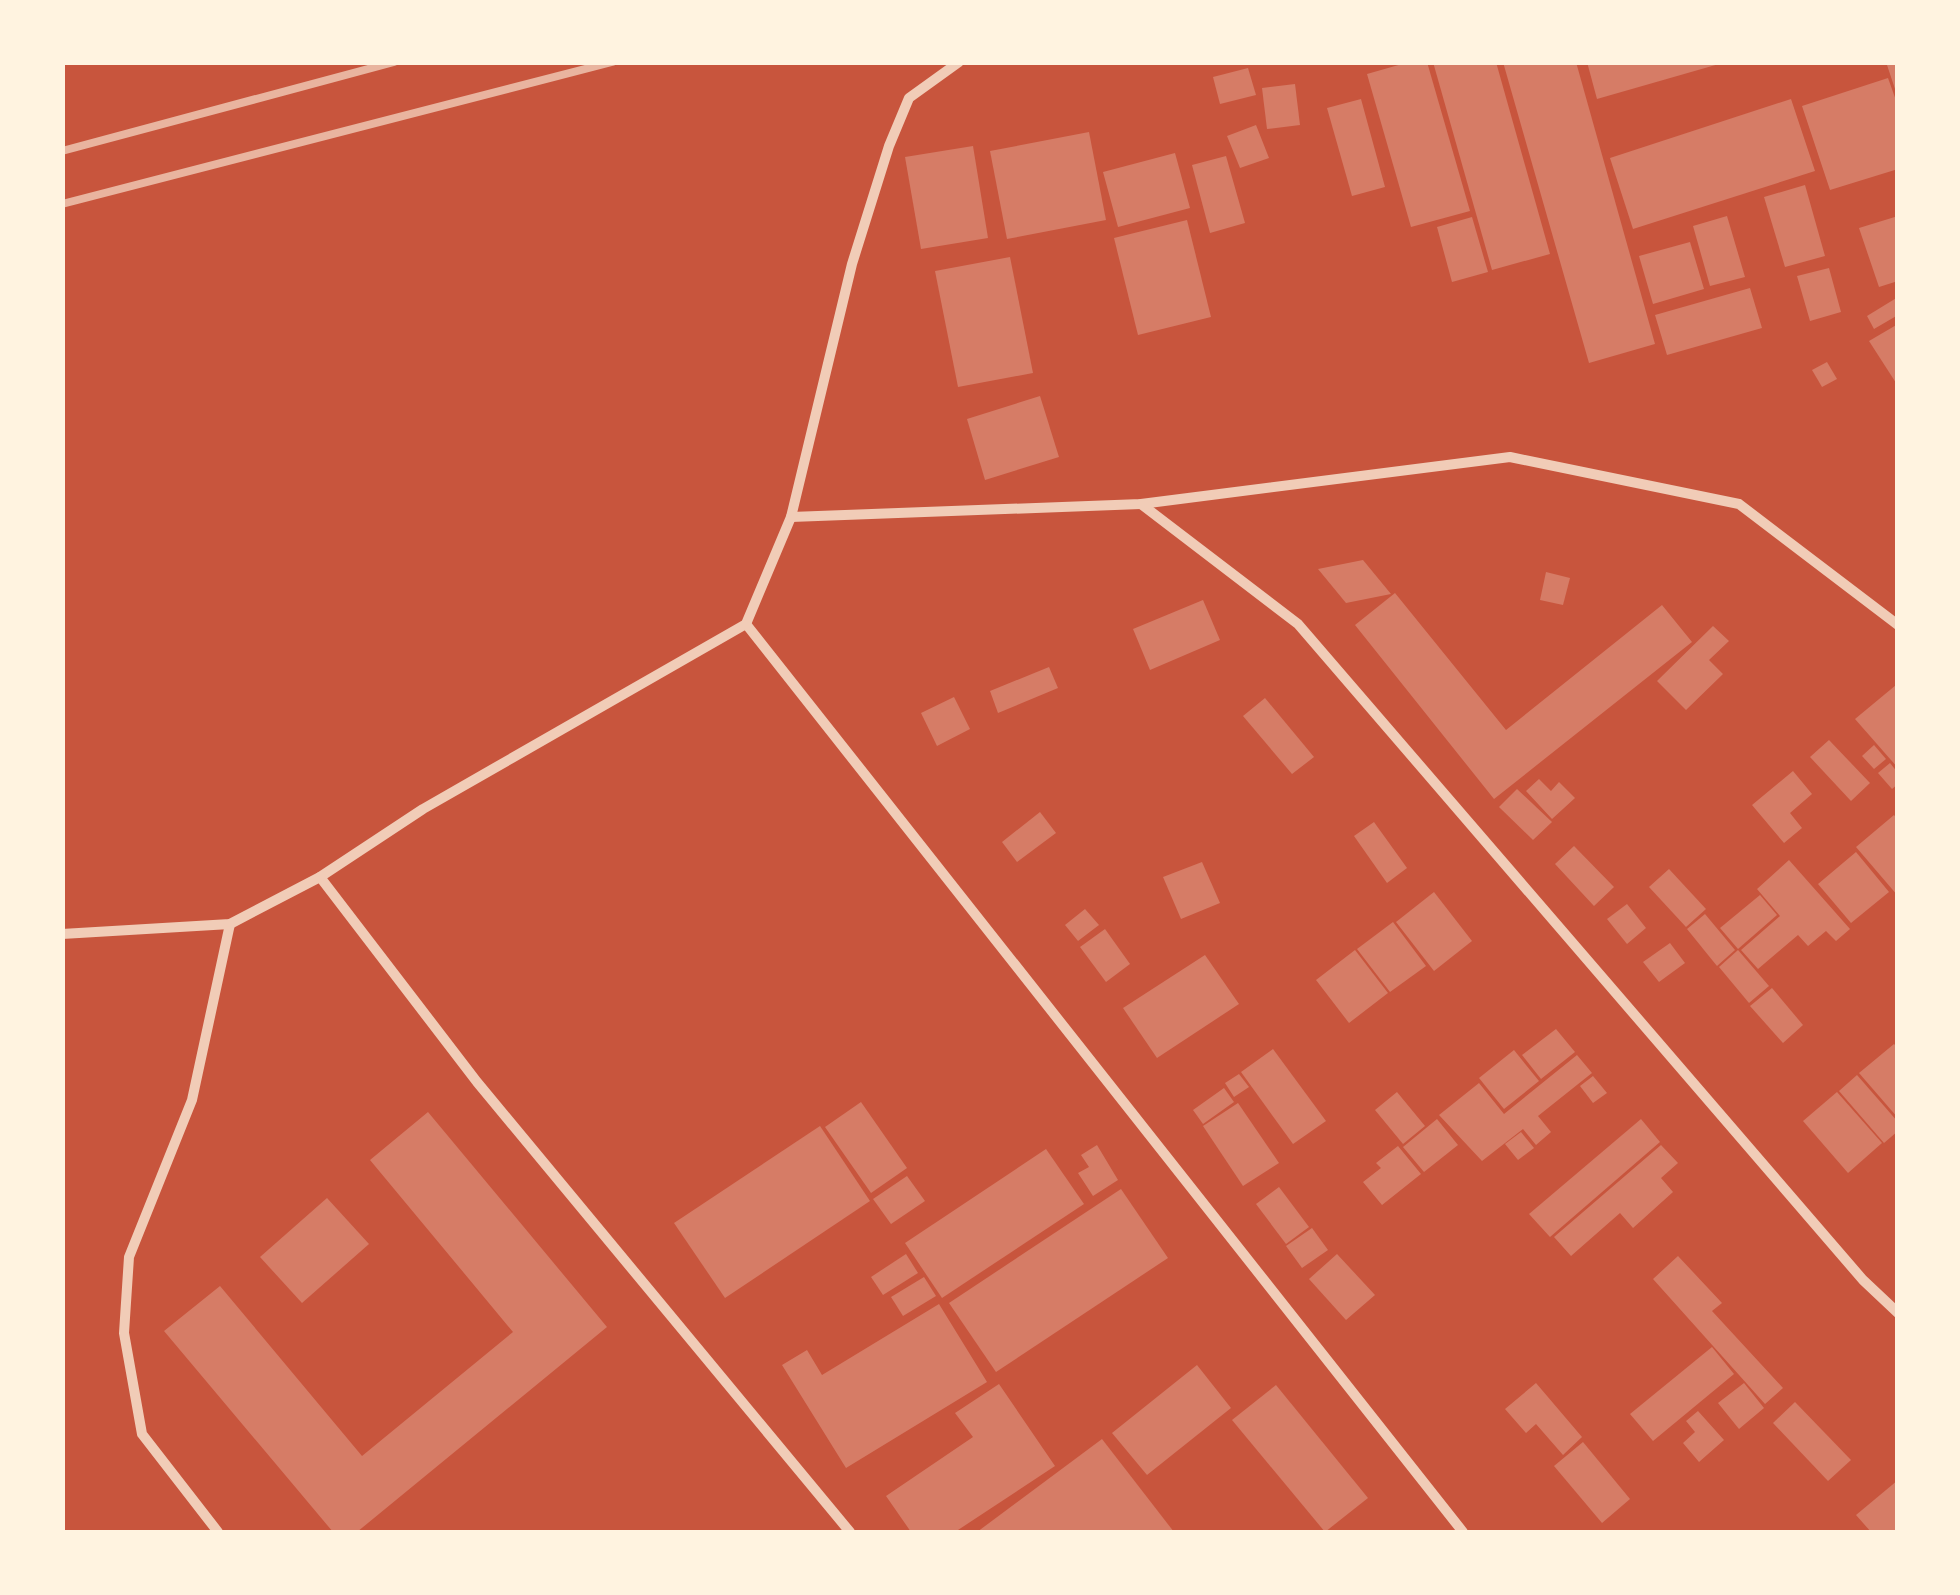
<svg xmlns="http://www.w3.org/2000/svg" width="1960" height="1595" font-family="Montserrat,sans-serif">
<rect width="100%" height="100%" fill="#c8553d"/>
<g fill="#d67c66">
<path d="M1409,62H1427L1470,211L1411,227L1367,74Z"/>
<path d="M1433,62H1496L1550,254L1492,270Z"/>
<path d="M1503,62H1576L1655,344L1589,363Z"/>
<path d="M1587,62H1719V64L1597,99Z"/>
<path d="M1886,62H1898V95H1897Z"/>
<path d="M1248,68L1256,95L1220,104L1213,77Z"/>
<path d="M1888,78L1898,106V169L1830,190L1802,106Z"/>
<path d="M1295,84L1300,125L1267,129L1262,88Z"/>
<path d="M1361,99L1385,187L1352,196L1327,108Z"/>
<path d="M1791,99L1815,171L1633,229L1610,158Z"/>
<path d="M1256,125L1269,158L1240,168L1227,136Z"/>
<path d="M1089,132L1106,220L1007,239L990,151Z"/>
<path d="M973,146L988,238L921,249L905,157Z"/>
<path d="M1175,153L1190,208L1118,227L1103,172Z"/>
<path d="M1226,156L1245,223L1210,233L1192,165Z"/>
<path d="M1805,185L1825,256L1785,267L1764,197Z"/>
<path d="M1727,216L1745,277L1710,286L1693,226Z"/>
<path d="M1898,216V281L1879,287L1859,228Z"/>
<path d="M1472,217L1488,272L1452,282L1437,227Z"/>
<path d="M1187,220L1211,317L1138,335L1114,238Z"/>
<path d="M1690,242L1704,289L1653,304L1639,256Z"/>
<path d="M1010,257L1033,373L958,387L935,271Z"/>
<path d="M1829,268L1841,312L1810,321L1797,276Z"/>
<path d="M1750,288L1762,328L1667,355L1655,315Z"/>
<path d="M1898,297V315L1874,329L1867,316Z"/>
<path d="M1898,324V386L1869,341Z"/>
<path d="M1827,362L1837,379L1822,387L1812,370Z"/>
<path d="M1040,396L1059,457L985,480L967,419Z"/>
<path d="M1363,560L1391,594L1346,603L1318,569Z"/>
<path d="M1546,572L1570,578L1563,605L1540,600Z"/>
<path d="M1395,593L1506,730L1662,605L1692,642L1494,799L1355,625Z"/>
<path d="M1203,600L1220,640L1150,670L1133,629Z"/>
<path d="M1713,626L1729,641L1709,660L1723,674L1686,710L1657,681Z"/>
<path d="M1049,667L1058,688L998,713L990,691Z"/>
<path d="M1896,685L1898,687V768L1855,719Z"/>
<path d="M954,697L970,729L937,746L921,713Z"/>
<path d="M1265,698L1314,757L1292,774L1243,716Z"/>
<path d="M1829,740L1870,783L1851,801L1810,757Z"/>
<path d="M1874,745L1886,759L1874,769L1862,756Z"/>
<path d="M1890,763L1898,773V784L1892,789L1878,773Z"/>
<path d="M1793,771L1812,794L1790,813L1802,828L1784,843L1752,805Z"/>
<path d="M1539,779L1551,791L1559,782L1575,798L1552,819L1526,791Z"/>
<path d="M1517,789L1552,822L1533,840L1499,807Z"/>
<path d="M1040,812L1056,833L1017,862L1002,842Z"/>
<path d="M1894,815L1898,820V896L1856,847Z"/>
<path d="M1374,822L1407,868L1387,883L1354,836Z"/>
<path d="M1574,846L1614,887L1594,906L1555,864Z"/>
<path d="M1856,852L1889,892L1851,923L1818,884Z"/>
<path d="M1789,860L1850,929L1836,941L1826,931L1808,946L1798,935L1758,969L1741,950L1780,916L1757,889Z"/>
<path d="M1202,862L1220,903L1181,919L1163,877Z"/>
<path d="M1669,869L1706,909L1686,927L1649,887Z"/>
<path d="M1434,892L1472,941L1434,971L1396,922Z"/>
<path d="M1760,895L1777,915L1738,949L1720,928Z"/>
<path d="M1627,904L1646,928L1627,944L1607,919Z"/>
<path d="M1085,909L1099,925L1078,941L1065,925Z"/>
<path d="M1705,914L1735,950L1717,966L1687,929Z"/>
<path d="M1393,922L1426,966L1390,992L1357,949Z"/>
<path d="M1105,929L1130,964L1106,982L1080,947Z"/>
<path d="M1670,943L1685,963L1659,982L1643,962Z"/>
<path d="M1355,950L1388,993L1349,1023L1316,980Z"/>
<path d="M1738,950L1769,986L1749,1003L1719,967Z"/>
<path d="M1205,955L1239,1004L1157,1058L1123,1008Z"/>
<path d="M1772,988L1803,1025L1783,1043L1750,1006Z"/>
<path d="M1556,1029L1575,1052L1541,1079L1522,1055Z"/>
<path d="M1894,1044L1898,1048V1118L1859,1073Z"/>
<path d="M1273,1049L1326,1121L1293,1144L1241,1072Z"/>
<path d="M1514,1050L1539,1081L1504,1109L1479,1078Z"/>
<path d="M1577,1055L1592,1073L1538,1116L1551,1132L1536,1145L1523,1129L1482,1161L1439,1115L1479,1083L1504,1114Z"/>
<path d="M1239,1074L1249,1087L1234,1097L1225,1083Z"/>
<path d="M1857,1075L1898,1122V1131L1884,1143L1839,1091Z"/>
<path d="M1593,1076L1607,1093L1593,1103L1580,1086Z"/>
<path d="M1224,1088L1234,1102L1203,1124L1193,1110Z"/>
<path d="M1397,1092L1425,1126L1403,1144L1375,1110Z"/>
<path d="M1837,1092L1882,1143L1848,1173L1803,1121Z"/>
<path d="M861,1102L907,1168L871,1193L825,1127Z"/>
<path d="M1238,1103L1279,1163L1243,1186L1203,1126Z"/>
<path d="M428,1112L607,1327L357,1532H333L164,1331L220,1286L362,1456L513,1332L370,1160Z"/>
<path d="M1437,1119L1458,1145L1424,1172L1403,1147Z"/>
<path d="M1641,1119L1660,1142L1550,1237L1529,1214Z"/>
<path d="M820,1126L870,1201L725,1298L674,1223Z"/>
<path d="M1521,1132L1534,1148L1518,1160L1505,1144Z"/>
<path d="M1097,1145L1118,1180L1093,1196L1078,1173L1089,1167L1081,1155Z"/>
<path d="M1661,1145L1678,1163L1661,1178L1673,1192L1633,1228L1620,1213L1571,1256L1554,1237Z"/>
<path d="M1398,1146L1421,1174L1382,1205L1363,1182L1381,1168L1376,1163Z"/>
<path d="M1046,1149L1084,1204L942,1298L905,1243Z"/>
<path d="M907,1176L925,1201L891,1224L873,1199Z"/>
<path d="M1279,1187L1309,1227L1286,1244L1256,1204Z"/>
<path d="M1121,1189L1168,1258L996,1372L949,1303Z"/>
<path d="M327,1198L369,1244L302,1303L260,1257Z"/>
<path d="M1312,1228L1328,1250L1302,1268L1286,1246Z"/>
<path d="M906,1254L918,1273L883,1295L871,1277Z"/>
<path d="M1337,1254L1375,1295L1346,1320L1309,1279Z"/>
<path d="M1678,1256L1722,1303L1712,1311L1783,1388L1765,1404L1653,1279Z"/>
<path d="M924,1277L936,1296L903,1316L891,1297Z"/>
<path d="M939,1304L987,1382L846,1468L782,1365L807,1350L822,1375Z"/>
<path d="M1712,1347L1734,1374L1653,1441L1630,1414Z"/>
<path d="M1197,1365L1231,1408L1147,1475L1112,1433Z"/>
<path d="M1536,1383L1582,1437L1563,1455L1536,1424L1526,1433L1505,1409Z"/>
<path d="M1744,1383L1764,1408L1739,1429L1718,1403Z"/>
<path d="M999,1384L1055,1466L955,1532H911L886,1496L973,1437L955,1413Z"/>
<path d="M1276,1385L1368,1498L1325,1532L1232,1420Z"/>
<path d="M1795,1402L1851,1460L1828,1481L1773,1423Z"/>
<path d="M1698,1411L1724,1440L1699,1462L1683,1443L1695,1432L1686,1421Z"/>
<path d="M1102,1439L1174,1532H977Z"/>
<path d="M1583,1442L1630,1499L1602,1523L1554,1466Z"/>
<path d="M1898,1480V1531L1871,1532L1856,1515Z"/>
</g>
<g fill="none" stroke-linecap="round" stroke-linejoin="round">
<g stroke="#f1ccb7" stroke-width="10">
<path d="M1141,504L1298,624L1863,1280L1898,1313"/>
<path d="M791,517L1141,504L1510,457L1739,504L1898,625"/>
<path d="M746,624L1463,1532"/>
<path d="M320,877L477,1082L850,1532"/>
<path d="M62,934L230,924L320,877L423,809L746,624L791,517L852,264L889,146L909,98L959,62"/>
<path d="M218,1532L142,1434L124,1333L129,1257L192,1100L230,924"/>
</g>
<g stroke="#e9b49f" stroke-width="8">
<path d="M62,151L394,62"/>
<path d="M62,204L612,62"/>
</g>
</g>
<rect width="1960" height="1595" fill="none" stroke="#fff3e0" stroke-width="130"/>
</svg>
